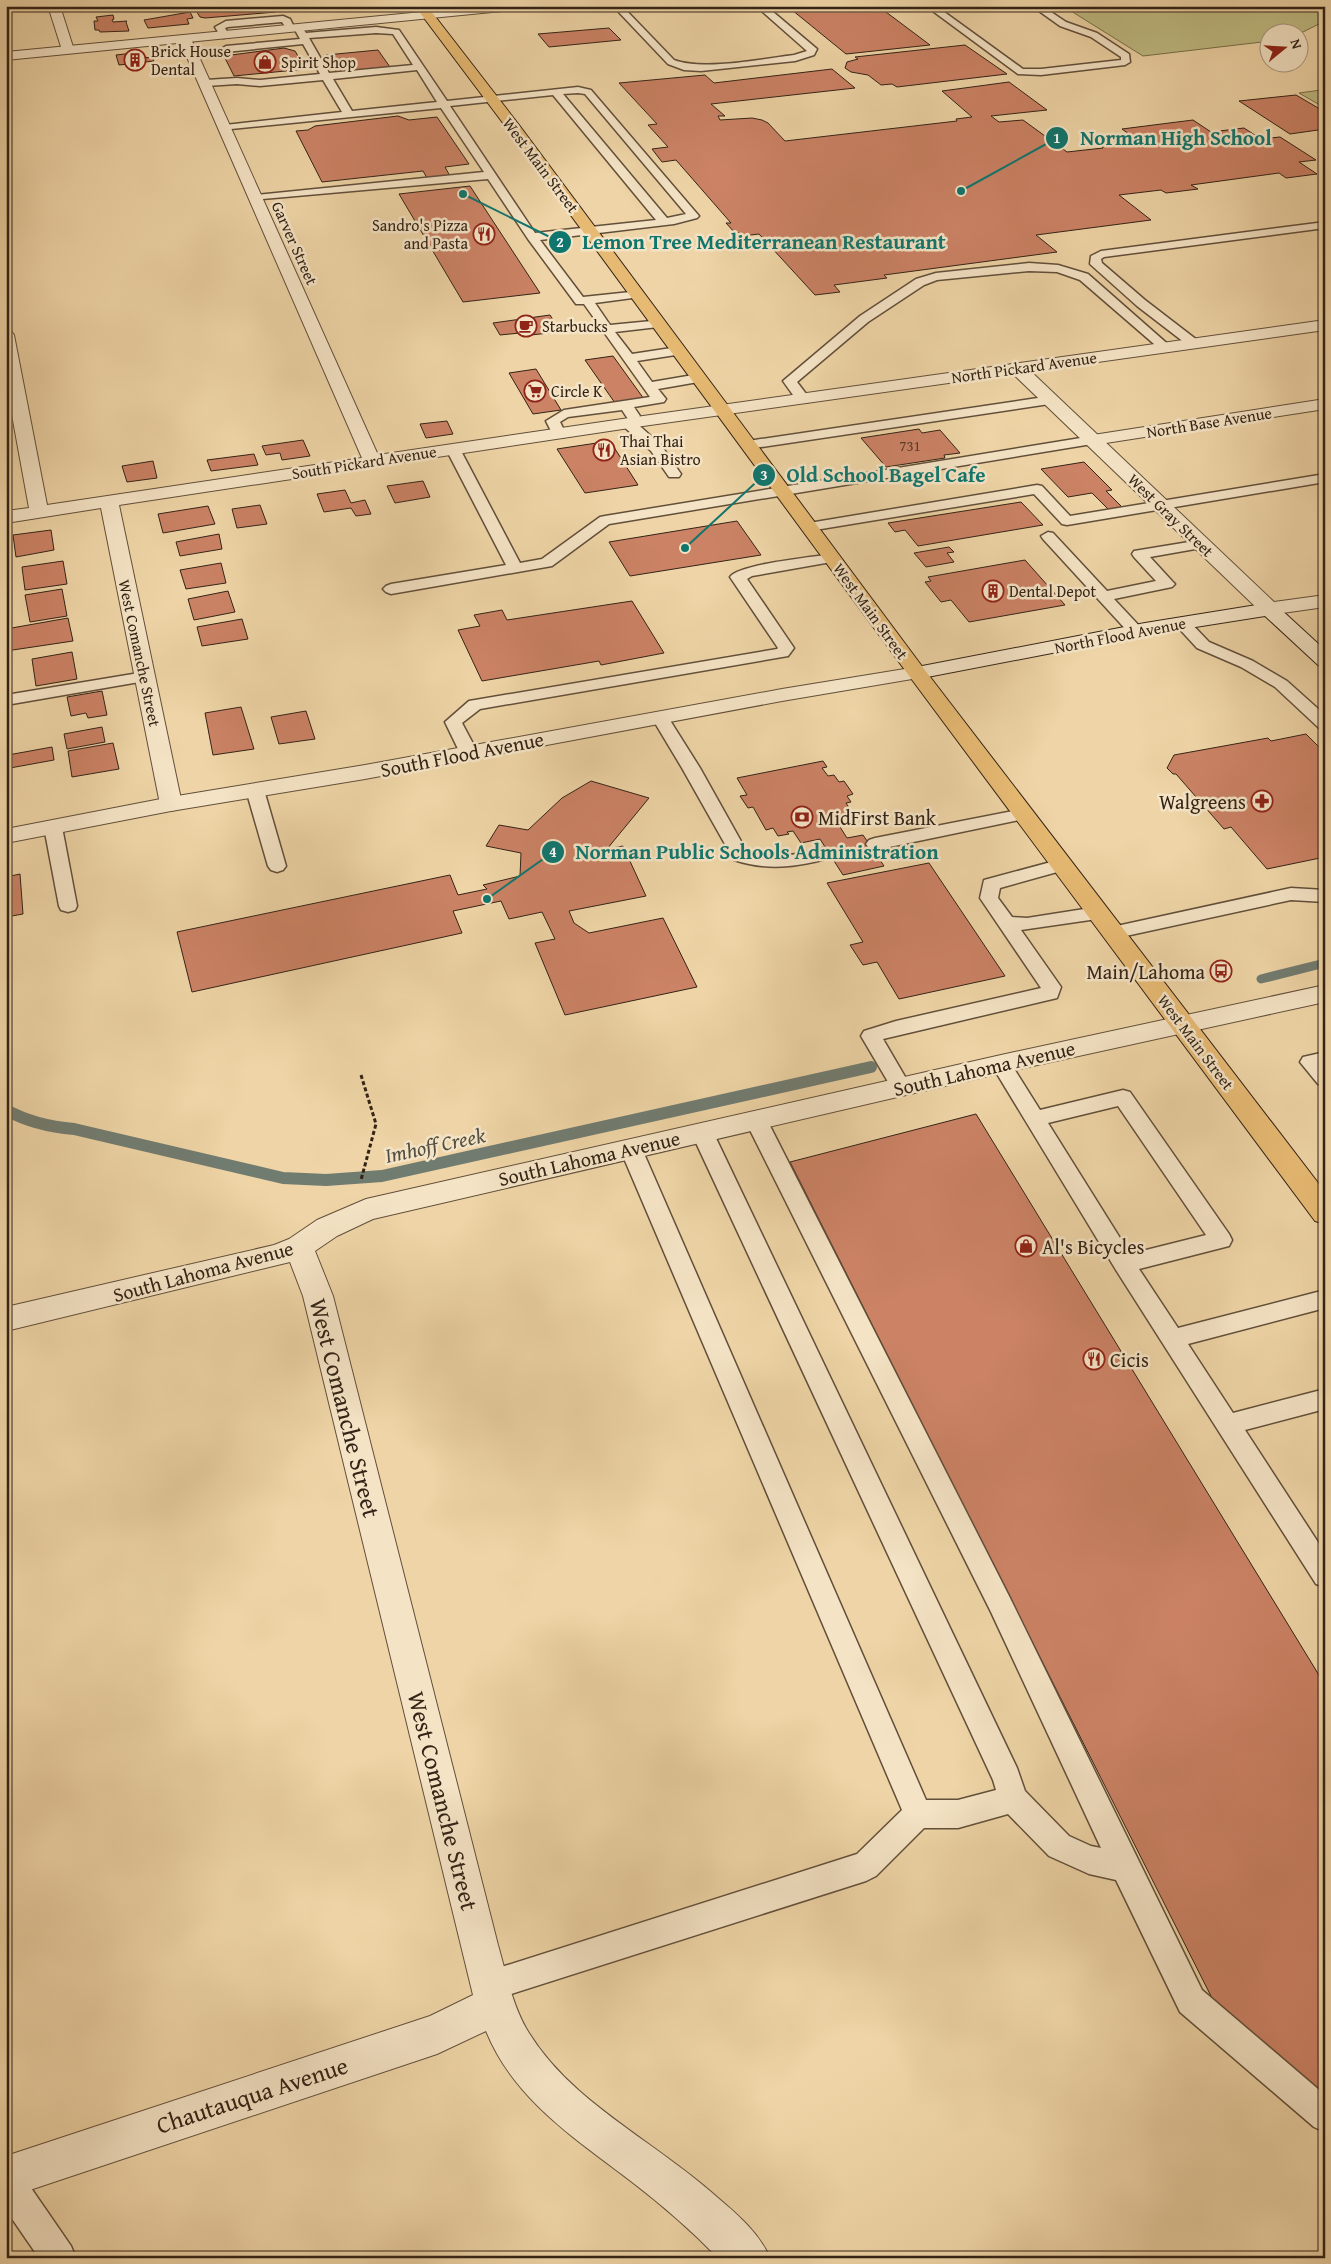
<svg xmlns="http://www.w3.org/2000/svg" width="1331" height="2264" font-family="'Gentium Book Plus',serif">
<rect width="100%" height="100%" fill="#eed4a6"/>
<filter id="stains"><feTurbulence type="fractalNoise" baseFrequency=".004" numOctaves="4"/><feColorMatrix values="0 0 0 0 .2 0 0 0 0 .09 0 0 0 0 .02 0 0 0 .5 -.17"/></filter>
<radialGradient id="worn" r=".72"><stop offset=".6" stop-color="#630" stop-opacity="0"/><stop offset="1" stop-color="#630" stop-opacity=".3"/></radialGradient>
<g fill="#bfbb82" stroke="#796f4c">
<path d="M1063,6H1321L1323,8V22L1299,34L1268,32V41L1262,42L1143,56Z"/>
<path d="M1321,90L1325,92V108L1299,93Z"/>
</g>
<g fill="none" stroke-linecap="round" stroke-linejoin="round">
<path stroke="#717c71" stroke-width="9" d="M1261,979L1325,963"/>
<path stroke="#717c71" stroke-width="12" d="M6,1110C28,1122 49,1127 74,1129L283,1178L326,1180L382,1176L871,1067"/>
</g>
<g fill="#cb8265" stroke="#332316">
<path d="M224,6H273L276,12L205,18L200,17L195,9Z"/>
<path d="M834,6H878L930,45L846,54L792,10Z"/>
<path d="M190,12L193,18L187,19L189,24L148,28L144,20Z"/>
<path d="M113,15L114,19L112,20L113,22L127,21L126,22L129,31L100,32L99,30H95L94,21H98L96,17Z"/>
<path d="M609,28L621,40L549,47L538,34Z"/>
<path d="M965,45L1007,74L897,87L892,84L881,85L868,75L851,72L845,68L847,62L858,59L855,57Z"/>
<path d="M284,48L295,51L306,69L234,76L224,56Z"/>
<path d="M378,50L390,67L337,73L326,55Z"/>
<path d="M133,53L134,56L152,58L154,61L119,65L116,55Z"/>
<path d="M832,69L855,88L711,104L725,116H718L720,120L752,118L762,120L768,123L785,141L957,121L956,119L972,117L942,91L1009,82L1047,110L991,116L999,122L1023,120L1067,152L1103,148L1102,145L1117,143L1112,140L1123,138L1135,145L1143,144L1122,129L1193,120L1211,132L1244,128L1261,139L1280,137L1316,160L1299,162L1317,174L1286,178L1279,173L1191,185L1198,189L1166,193L1161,190L1119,195L1151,220L1036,235L1057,252L884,275L887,278L834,285L840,292L815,295L759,234L742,236L740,233H735L726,223H731L676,160L662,162L652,149L668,147L648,125L657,124L619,83L705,75L714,83Z"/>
<path d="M1296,95L1325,112V129L1290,134L1239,101Z"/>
<path d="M398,116L409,120L437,117L469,164L445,167L450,176L427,178L423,171L322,182L296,131L308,130L315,126Z"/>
<path d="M470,186L540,293L463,302L399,194Z"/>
<path d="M550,315L559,329L548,330L549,333L522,336L520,333L500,335L493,323Z"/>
<path d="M613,356L644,399L615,403L585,360Z"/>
<path d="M536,369L561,410L533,414L509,373Z"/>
<path d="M447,421L453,434L426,438L420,424Z"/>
<path d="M919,429L922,433L940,430L960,453L944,455L945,458L886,467L861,438Z"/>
<path d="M303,440L310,456L282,460L280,453L266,455L262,446Z"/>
<path d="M610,441L638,485L585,493L557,449Z"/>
<path d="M254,454L258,465L211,471L207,460Z"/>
<path d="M153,461L157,478L127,482L122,466Z"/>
<path d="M1084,462L1112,490L1106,491L1123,508L1109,510L1092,493L1068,497L1041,469Z"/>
<path d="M423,481L430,497L395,503L387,486Z"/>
<path d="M345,490L351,503L365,500L371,514L356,516L351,508L324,512L317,494Z"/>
<path d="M1021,502L1043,525L918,546L905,530L895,532L888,523Z"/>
<path d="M260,505L267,524L237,528L232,509Z"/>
<path d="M208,506L215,524L163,533L158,514Z"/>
<path d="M737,521L761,555L630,576L609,542Z"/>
<path d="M51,530L54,550L16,557L13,535Z"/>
<path d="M219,534L222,549L180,556L176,542Z"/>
<path d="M949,547L954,552L947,553L954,562L926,567L914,553Z"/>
<path d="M1025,560L1065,605L969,622L951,600L941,602L925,582L931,581L928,577Z"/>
<path d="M63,561L67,584L25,590L22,567Z"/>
<path d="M221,563L226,583L186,589L180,570Z"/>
<path d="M62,589L67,616L30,622L25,595Z"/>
<path d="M228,591L235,612L194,620L188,599Z"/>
<path d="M632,601L664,653L601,665L599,661L482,681L458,630L480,626L474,615L502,610L507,620Z"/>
<path d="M68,618L73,641L6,651V629Z"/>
<path d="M242,619L248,639L202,646L197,627Z"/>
<path d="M72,652L77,679L36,686L32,659Z"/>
<path d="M102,691L107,715L88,718L86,713L71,716L67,697Z"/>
<path d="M241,707L254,749L213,755L205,713Z"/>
<path d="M306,711L315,739L279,744L271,717Z"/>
<path d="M102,727L105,742L67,749L64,734Z"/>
<path d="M1306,734L1325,753V857L1267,869L1231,827L1224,829L1176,774H1173L1167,768L1174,755L1268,738L1271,741Z"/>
<path d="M113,743L119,769L72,777L68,751Z"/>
<path d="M52,747L54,760L10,768L8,755Z"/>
<path d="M823,761L827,767L822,768L828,776L834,775L839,782L844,781L853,794L847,796L851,802L846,803L854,815L835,819L847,838L863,835L884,866L843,875L820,839L801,843L793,831L787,832L789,834L778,836L773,828L766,830L753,807L748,808L740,796L747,795L737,778Z"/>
<path d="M591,781L649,798L607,849L623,846L646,896L569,911L574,923L589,933L663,918L697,987L565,1015L535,943L555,939L542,912L509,919L501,901L453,911L462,933L192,992L177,932L450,875L458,895L487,889L483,885L520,876L521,853L486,846L499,825L528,830L562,798Z"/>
<path d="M929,863L1005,976L899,999L877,962L863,965L850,945L863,942L827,883Z"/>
<path d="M20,874L23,914L6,917V877Z"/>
<path d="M976,1114L1325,1685V2099L1216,2006L790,1162Z"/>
</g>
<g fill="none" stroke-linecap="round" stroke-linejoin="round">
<g stroke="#624f3a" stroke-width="3">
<g id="service">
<path d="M613,6H622L674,60C704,71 761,59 794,55L807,51L756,6H766L817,49L814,55L795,61L701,71L684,70L668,64Z"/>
<path d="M926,6H936L1023,69H1041L1121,60V57L1091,37L1060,26L1032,6H1042L1066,22L1097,33L1129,54L1130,62L1125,65L1041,75L1018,74Z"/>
<path d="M283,16L290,19L294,27L301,26L306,33L376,27L399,30L447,101L578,87L591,90L699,216L697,218L674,224L540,240L583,297L640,291L642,294L640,297L595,303L610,325L662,320L664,323L658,327L615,332L632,354L678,347L682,348L684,351L682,354L637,361L652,382L699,374L706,378L704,381L658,389L666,399L664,402L634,407L640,416L638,419H628L622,410L568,417L560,422L566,434L564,437H554L546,421L564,410L650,397L584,304H576L528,239L488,179L252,200L250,198L252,196L256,195L484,172L441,108L221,130V126L225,125L342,112L323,80L260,86L237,84L206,86L201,83L206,80L237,78L260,80L320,74L303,44L226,52L221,49L226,46L300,39L295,30L288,31L282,22L228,27L225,28L229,35L224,38L221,37L215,27L226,21ZM376,33L393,34L413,65L329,73L309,38ZM417,70L437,102L352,111L333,79ZM578,93L585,94L686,214L667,218L563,94ZM553,95L656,220L535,233L450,106Z"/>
<path d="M1325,222V228L1104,257L1101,259L1102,263L1145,300L1197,340L1199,343L1193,347L1189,346L1137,306L1090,264L1091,256L1101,251Z"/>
<path d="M1029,263L1058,265L1088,274L1171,347L1165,351L1161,350L1080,280L1057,272L1029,271L937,280L924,285L868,322L797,382L810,399L808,402H798L783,381L860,316L916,279L936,273Z"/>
<path d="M1051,396L1058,400L1056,403L748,449L741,445L748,441Z"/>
<path d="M628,419L633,420L661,445L681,474L679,477H669L651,451L623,426L621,423Z"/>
<path d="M1093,436L1100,440L1098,443L609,524L552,566L391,594L386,592L383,589L386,586L391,584L506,565L446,449L453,445L460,449L520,563L542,559L600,517L605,516Z"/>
<path d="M1325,474V482L1067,525L1062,524L1034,494L809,531L802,527L809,523L1037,485L1042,486L1070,516Z"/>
<path d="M1048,532L1053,533L1107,591L1156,581L1134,557L1132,554L1134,551L1201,540L1208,544L1201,548L1150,557L1172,581L1175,584L1172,587L1114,599L1144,631L1142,634H1130L1043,539L1041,536Z"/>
<path d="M832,554L837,555L839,558L837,561L752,576L747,579L794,648L788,656L480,709L462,723L478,753L475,757H463L460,753L445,722L469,701L475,700L777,649L778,648L730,577C739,564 814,557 832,554Z"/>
<path d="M1182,618L1188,620L1209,642L1253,661L1287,681L1325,715V729L1319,728L1275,687L1241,667L1197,648L1174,623L1176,620Z"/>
<path d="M145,672L151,674L153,677L151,680L6,705V695Z"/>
<path d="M660,713L666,714L700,768L747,852C773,861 798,854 824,848L830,850L833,854L830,858C797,867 767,871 734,860L682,768L652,718L654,714Z"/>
<path d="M255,785L261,786L264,790L286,866L283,870L277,872L271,870L268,866L246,790L249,786Z"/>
<path d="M1023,809L1029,810L1032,814L1029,818L875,850L869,848L866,844L869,840L875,838Z"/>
<path d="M53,822L59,823L62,827L77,906L75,910L68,912L61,910L59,906L44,827L47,823Z"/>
<path d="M1062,859L1068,861L1071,865L1068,869L1000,888L998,898L1012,917L1027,918L1097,907L1104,909L1106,913L1104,917L1097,919L1021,930L1061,987L1057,998L883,1039L911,1087L908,1092L901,1094L894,1092L861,1036L864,1031L896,1021L1041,988L980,898L984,880Z"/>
<path d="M1291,888L1325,890V902L1291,900L1112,939L1105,937L1102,933L1105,929L1112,927Z"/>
<path d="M1325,1052V1086L1318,1084L1300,1062L1303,1057Z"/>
<path d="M1001,1057L1008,1059L1040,1110L1123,1090L1130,1092L1229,1234L1232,1240L1229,1246L1139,1269L1178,1328L1325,1290V1308L1188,1344L1233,1413L1325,1389V1409L1245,1430L1325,1553V1587L1316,1584L1116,1270L991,1064L994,1059ZM1118,1106L1206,1235L1130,1254L1048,1123Z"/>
<path d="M756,1112L763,1115L767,1120L1009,1596L1202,1990L1325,2095V2132L1314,2127L1180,2012L1116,1880L1089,1874L1049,1856L1008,1814L958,1828H924L876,1876L866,1881L489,2001L478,1997L474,1986L478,1975L489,1971L857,1854L902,1810L620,1149L623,1144L631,1141L639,1144L642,1149L926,1800H958L996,1790L993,1780L691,1132L694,1127L702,1124L710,1127L713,1132L1017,1768L1025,1791L1069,1836L1091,1846L1101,1848L991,1612L745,1120L749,1115Z"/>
<path d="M6,2165L18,2169L71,2246L76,2258H39L6,2210Z"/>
</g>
</g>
<g stroke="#624f3a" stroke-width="2">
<g id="minor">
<path d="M48,6H60L74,50L72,53H64L62,50Z"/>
<path d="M185,35L191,39L378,455L636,417L1325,320V330L636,427L119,505L182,804L179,809L171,811L163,809L160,804L101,508L6,523V511L29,508L6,382V330L12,332L14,335L47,505L362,458L179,39Z"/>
<path d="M1325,399V409L1093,445L1087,444L1084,440L1087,436L1093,435Z"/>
<path d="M1325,985V1002L1001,1073L373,1219L337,1236L315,1251L333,1296L498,1945C506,1973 512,2003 526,2028C567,2099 649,2138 710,2191C732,2210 758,2230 770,2258H718C691,2230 662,2205 632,2182C575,2138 514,2100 486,2031L437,2054L6,2198V2156L430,2016L473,1995L303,1296L290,1262L6,1331V1307L274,1245L289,1239L317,1220L366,1199L1001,1055Z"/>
</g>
</g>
<g stroke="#624f3a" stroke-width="2">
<g id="tertiary">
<path d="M484,6H529L523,9L6,60V52Z"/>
<path d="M1017,363L1023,364L1274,602L1325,595V607L1269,615L1262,613L1011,372L1009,368L1011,364Z"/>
<path d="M917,667L924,669L928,673L924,677L782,701L365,779L171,811L6,843V829L171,797L365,765L782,689Z"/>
</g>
</g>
<g stroke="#332316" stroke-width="2">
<path id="secondary" d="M1269,603L1276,605L1325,650V667L1318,665L1265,616L1145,635L917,679L910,677L906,673L910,669L917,667L1145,623Z"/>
</g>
<g stroke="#332316" stroke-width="2">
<path id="primary" d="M415,6H427L519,125L924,669L1325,1192V1224L1315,1221L910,677L509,131Z"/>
</g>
<path stroke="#332316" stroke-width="3" stroke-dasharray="4 2.5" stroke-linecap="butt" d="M361,1075L376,1124L361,1180"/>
<use href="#service" fill="#f4e3c5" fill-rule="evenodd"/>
<use href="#minor" fill="#f4e3c5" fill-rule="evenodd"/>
<use href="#tertiary" fill="#f4e3c5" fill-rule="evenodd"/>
<use href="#secondary" fill="#f4e3c5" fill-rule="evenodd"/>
<use href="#primary" fill="#e7ba73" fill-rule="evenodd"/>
</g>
<defs>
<g id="building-ring" transform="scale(1.125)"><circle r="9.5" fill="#f4e3c5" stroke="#8f2418" stroke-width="1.5"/><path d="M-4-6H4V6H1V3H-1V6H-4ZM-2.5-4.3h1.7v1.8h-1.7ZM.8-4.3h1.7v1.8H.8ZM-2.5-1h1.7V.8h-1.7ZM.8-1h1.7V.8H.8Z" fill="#8f2418"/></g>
<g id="shop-ring" transform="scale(1.125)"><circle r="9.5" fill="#f4e3c5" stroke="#8f2418" stroke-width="1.5"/><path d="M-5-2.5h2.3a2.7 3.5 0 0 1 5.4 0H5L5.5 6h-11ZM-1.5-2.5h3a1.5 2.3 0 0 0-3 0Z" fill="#8f2418"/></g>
<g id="restaurant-ring" transform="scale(1.125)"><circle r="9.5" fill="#f4e3c5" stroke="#8f2418" stroke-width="1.5"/><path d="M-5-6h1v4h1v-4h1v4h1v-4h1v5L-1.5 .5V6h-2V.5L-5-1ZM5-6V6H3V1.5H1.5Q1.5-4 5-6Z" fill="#8f2418"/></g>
<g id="cafe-ring" transform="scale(1.125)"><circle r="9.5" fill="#f4e3c5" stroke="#8f2418" stroke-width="1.5"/><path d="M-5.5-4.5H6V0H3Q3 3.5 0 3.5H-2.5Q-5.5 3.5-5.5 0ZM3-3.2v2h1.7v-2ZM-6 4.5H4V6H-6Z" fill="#8f2418"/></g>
<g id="supermarket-ring" transform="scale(1.125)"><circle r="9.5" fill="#f4e3c5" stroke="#8f2418" stroke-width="1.5"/><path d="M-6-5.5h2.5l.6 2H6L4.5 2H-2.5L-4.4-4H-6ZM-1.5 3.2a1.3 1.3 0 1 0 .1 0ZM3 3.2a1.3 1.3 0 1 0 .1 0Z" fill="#8f2418"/></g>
<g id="pharmacy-ring" transform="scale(1.125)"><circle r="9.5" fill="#f4e3c5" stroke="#8f2418" stroke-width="1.5"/><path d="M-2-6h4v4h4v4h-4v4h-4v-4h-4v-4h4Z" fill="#8f2418"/></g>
<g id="bank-ring" transform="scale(1.125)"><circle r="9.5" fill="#f4e3c5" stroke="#8f2418" stroke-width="1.5"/><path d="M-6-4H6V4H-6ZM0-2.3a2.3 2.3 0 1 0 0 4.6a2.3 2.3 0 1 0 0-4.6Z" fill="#8f2418"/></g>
<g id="bus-ring" transform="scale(1.125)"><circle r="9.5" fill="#f4e3c5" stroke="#8f2418" stroke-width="1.5"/><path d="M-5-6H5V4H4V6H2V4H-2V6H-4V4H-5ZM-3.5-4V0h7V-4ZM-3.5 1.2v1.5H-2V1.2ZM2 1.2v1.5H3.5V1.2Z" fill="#8f2418"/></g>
</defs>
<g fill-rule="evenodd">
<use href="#building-ring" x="135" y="60"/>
<use href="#shop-ring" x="265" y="62"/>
<use href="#restaurant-ring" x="484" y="234"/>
<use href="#cafe-ring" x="526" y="326"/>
<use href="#supermarket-ring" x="535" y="391"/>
<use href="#restaurant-ring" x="604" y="450"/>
<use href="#building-ring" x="993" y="591"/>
<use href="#pharmacy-ring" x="1262" y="801"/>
<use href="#bank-ring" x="802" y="817"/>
<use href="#bus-ring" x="1221" y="971"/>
<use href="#shop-ring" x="1026" y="1246"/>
<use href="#restaurant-ring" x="1094" y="1359"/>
</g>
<g text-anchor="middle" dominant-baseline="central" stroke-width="5" stroke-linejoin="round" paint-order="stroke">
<g font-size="15" fill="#593b2a">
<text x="910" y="445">731</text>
</g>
<g font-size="16" fill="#332316" stroke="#f4e3c5" text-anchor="start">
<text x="151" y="51">Brick House<tspan x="151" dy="18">Dental</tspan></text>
<text x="281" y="62">Spirit Shop</text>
<text x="468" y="225" text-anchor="end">Sandro's Pizza<tspan x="468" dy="18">and Pasta</tspan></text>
<text x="542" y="326">Starbucks</text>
<text x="551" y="391">Circle K</text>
<text x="620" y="441">Thai Thai<tspan x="620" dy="18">Asian Bistro</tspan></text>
<text x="1009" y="591">Dental Depot</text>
</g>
<g font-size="16" fill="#332316" stroke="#f4e3c5">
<text transform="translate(541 165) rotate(53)">West Main Street</text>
<text transform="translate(295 243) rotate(66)">Garver Street</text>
<text transform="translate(1024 367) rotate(-8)">North Pickard Avenue</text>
<text transform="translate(1209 422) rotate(-9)">North Base Avenue</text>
<text transform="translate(364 462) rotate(-9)">South Pickard Avenue</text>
<text transform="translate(1171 515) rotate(44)">West Gray Street</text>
<text transform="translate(871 611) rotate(54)">West Main Street</text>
<text transform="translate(1120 635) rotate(-11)">North Flood Avenue</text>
<text transform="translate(140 653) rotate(78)">West Comanche Street</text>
<text transform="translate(1196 1042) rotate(53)">West Main Street</text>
</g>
<g font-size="20" fill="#332316" stroke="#f4e3c5">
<text transform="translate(462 754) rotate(-11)">South Flood Avenue</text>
<text transform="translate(984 1068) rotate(-13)">South Lahoma Avenue</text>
<text transform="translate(589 1158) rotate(-13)">South Lahoma Avenue</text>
<text transform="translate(203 1271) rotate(-15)">South Lahoma Avenue</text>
</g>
<g font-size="20" fill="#332316" stroke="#f4e3c5" text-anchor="start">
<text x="1246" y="801" text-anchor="end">Walgreens</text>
<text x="818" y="817">MidFirst Bank</text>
<text x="1205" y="971" text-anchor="end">Main/Lahoma</text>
<text x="1042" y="1246">Al's Bicycles</text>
<text x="1110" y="1359">Cicis</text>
</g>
<g font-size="21" font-style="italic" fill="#524f43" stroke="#f4e3c5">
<text transform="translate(435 1145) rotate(-12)">Imhoff Creek</text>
</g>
<g font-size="24" fill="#332316" stroke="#f4e3c5">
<text transform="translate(345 1408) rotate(76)">West Comanche Street</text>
<text transform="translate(443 1801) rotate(76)">West Comanche Street</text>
<text transform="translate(252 2095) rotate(-18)">Chautauqua Avenue</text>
</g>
</g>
<path fill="none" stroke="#0f766e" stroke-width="2" d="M961 191L1057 138M463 194L560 242M685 548L764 475M487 899L553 852"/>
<g fill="#0f766e" stroke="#f4e3c5" stroke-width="2">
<circle cx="961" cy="191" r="5"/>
<circle cx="463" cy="194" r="5"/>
<circle cx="685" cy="548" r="5"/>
<circle cx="487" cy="899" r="5"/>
<circle cx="1057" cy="138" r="12"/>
<circle cx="560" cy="242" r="12"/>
<circle cx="764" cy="475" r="12"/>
<circle cx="553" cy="852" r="12"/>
</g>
<g font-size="15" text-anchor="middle" font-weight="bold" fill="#fff">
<text x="1057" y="143">1</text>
<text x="560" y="247">2</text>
<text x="764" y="480">3</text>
<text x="553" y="857">4</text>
</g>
<g font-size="21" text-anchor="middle" font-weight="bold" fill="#0f766e" stroke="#f4e3c5" stroke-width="5" stroke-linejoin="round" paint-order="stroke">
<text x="1176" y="145">Norman High School</text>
<text x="764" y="249">Lemon Tree Mediterranean Restaurant</text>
<text x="886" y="482">Old School Bagel Cafe</text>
<text x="757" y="859">Norman Public Schools Administration</text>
</g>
<rect width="1331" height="2264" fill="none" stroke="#eed4a6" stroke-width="25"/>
<rect x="8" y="8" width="1316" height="2249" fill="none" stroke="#332316" stroke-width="2.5"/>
<rect x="12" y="12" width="1306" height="2239" fill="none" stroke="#332316"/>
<g transform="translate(1284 48) rotate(72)"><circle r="24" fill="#f4e3c5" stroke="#a7967f"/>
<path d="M0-4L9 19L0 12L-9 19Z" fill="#8f2418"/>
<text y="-8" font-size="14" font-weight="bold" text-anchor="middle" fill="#332316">N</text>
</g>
<rect width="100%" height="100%" filter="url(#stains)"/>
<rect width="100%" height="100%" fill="url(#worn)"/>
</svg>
